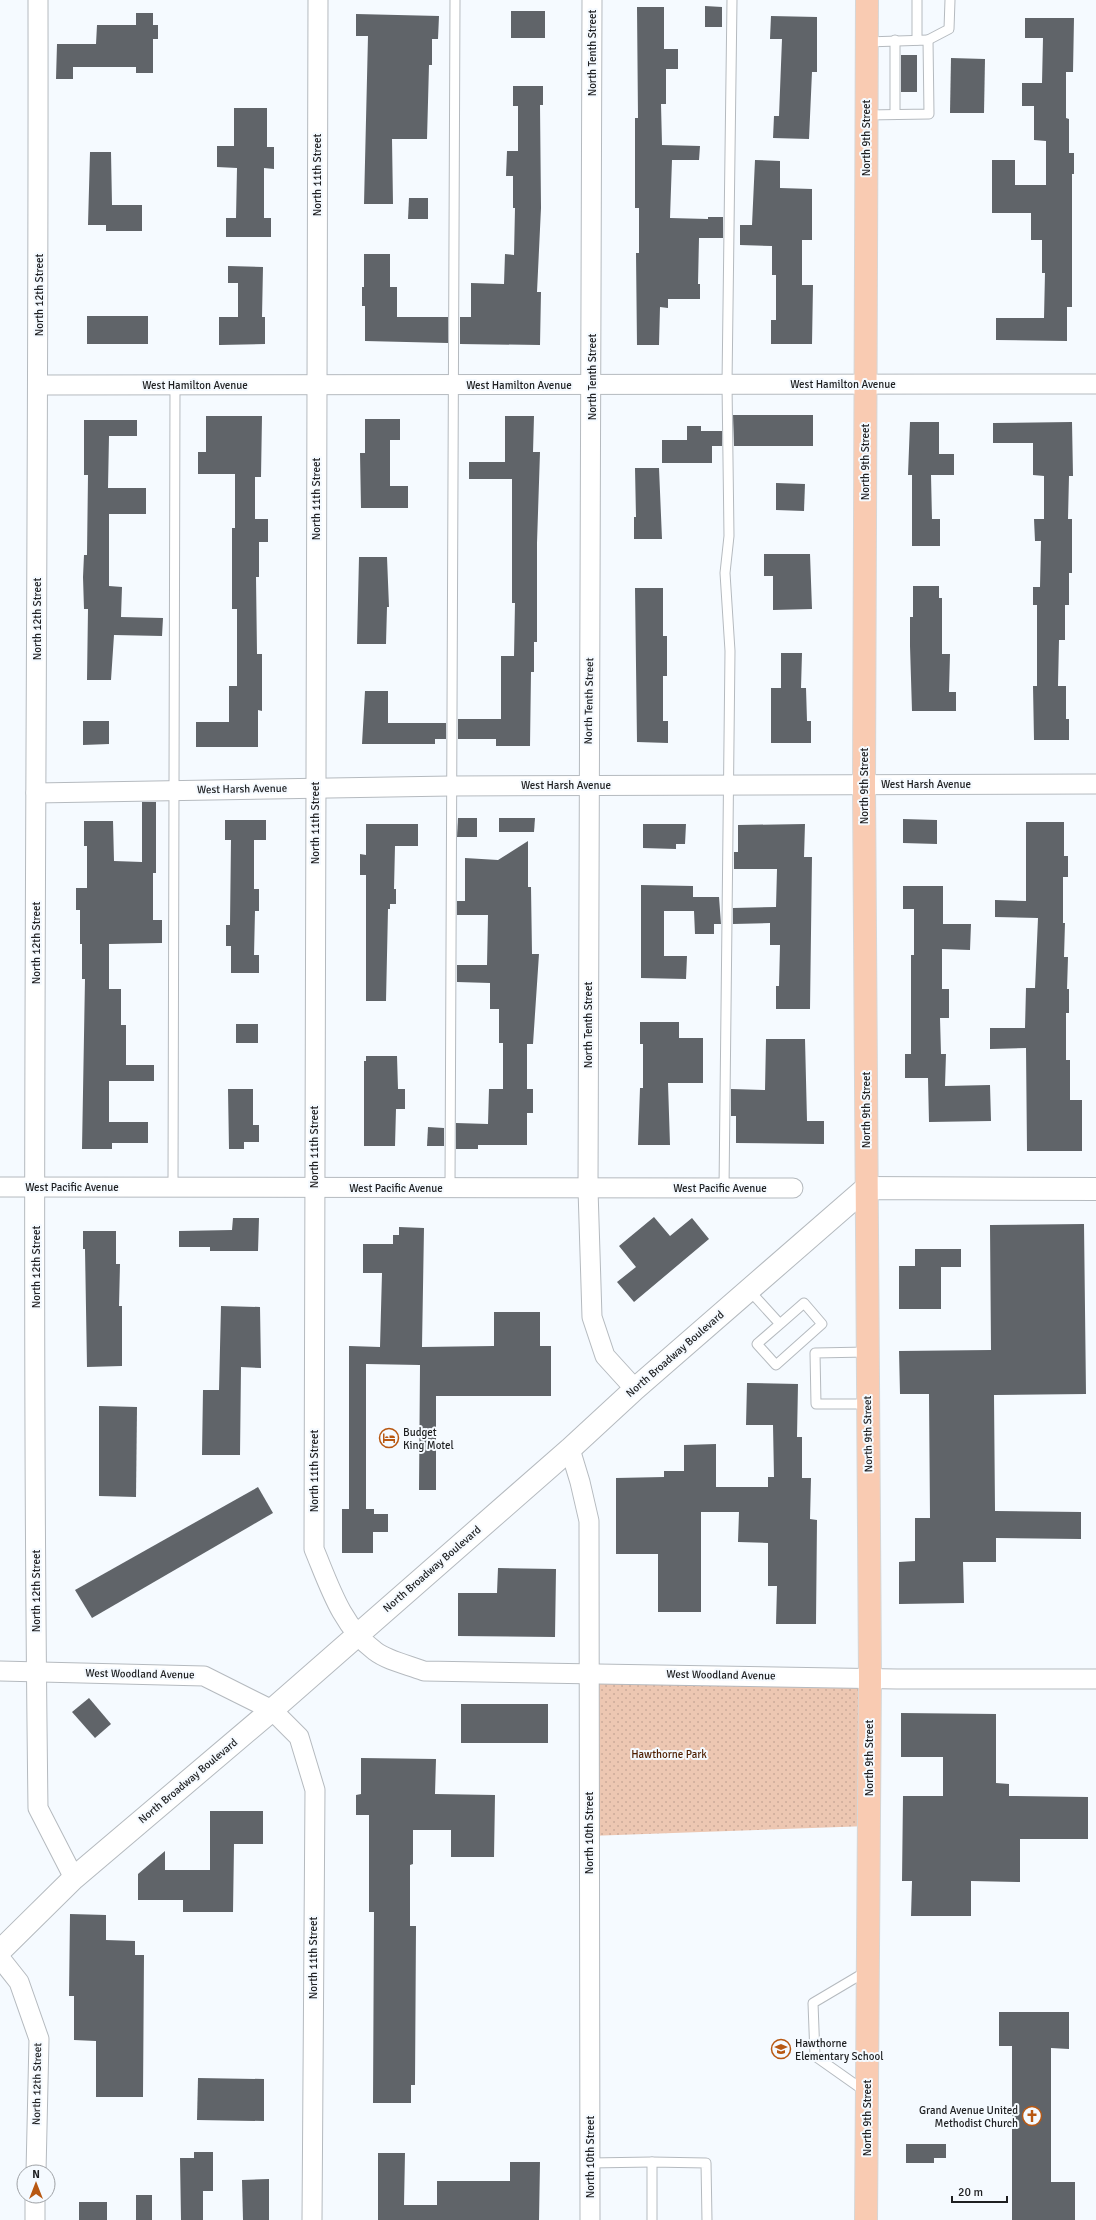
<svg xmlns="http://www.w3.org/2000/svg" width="1096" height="2220" font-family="Signika,sans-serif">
<defs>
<pattern id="grass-dots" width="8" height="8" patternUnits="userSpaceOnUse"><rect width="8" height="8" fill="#edc7b2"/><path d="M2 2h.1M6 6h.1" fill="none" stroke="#cbaa99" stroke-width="1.8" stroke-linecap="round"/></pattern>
</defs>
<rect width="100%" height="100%" fill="#f5faff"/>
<path fill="url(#grass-dots)" d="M588,1673L870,1678L869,1826L589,1836Z"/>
<g fill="#606469">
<path d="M705,6L722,7V27H705Z"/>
<path d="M637,7H664V49H678V69H666V104H661L662,145L700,146L699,160H672L670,218L708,219V217H723V238H699L698,284H700V299H668V308L660,307L659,345H637L636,253H639V208H635V118H638Z"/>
<rect x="511" y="11" width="34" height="27"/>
<path d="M136,13H153V25H158V39H153V73H136V67H73V79H56L57,44H96L97,25H136Z"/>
<path d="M356,14L439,16L438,39H432V65H429L427,139H392L393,204H364L368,36H356Z"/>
<path d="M771,16L817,17V72H812L809,139L773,138L774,116H779L782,39H770Z"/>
<path d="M1025,18H1074L1073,72H1066V118L1069,119V153H1074V174H1072V307H1067V341L996,340V318H1044L1045,273H1042V240H1031V213H992V160H1015V185H1046V141L1034,140V106H1022V83H1042L1043,38H1025Z"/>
<rect x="901" y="55" width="16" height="37"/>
<path d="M951,58L985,59L984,113H950Z"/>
<path d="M513,86H543V105H540L541,208L537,292H541L540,345L460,344V317H471V283L504,284L505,254L514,255L515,208H513V176H506L507,151H518V106H513Z"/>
<path d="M234,108H267V147H274V169L264,168V218H271V237H226V218H236L237,168L217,167V146H234Z"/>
<path d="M90,152H111L112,205H142V231H106V225H88Z"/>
<path d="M755,160L780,161V188L812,189V240H802V285H813L812,344H771V320H776V275H772V246L740,245V225H752Z"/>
<path d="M409,198H428V219H408Z"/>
<path d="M364,254H390V287H397V317H448V343L365,341V306H362V287H364Z"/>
<path d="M228,266L263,267L262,317H265V344L219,345V317H238V283H228Z"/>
<rect x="87" y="316" width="61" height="28"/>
<path d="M733,415H813V446H734Z"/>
<path d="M206,416H262L261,477H255V519H268V542H259V577H256L257,654H262V711L258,710V747H196V722H229V686H237V609H232V528H235V474H198V452H206Z"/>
<path d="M505,416H534L533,452H540L537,543V642H534V672H531L530,746H496V739H458V719H501V656H514L515,603H512V479H469V462H505Z"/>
<path d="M365,419H400V440H390V486H408V508H361L360,453H365Z"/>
<path d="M84,420H137V436H109L108,488H146V514H109V586L122,587L121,617L163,618L162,636L114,635L111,680H87L88,609H84L83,577L84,555H87L88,475H84Z"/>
<path d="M910,422H939V454H954V475H931L932,519H940V546H912V475H908Z"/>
<path d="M1072,422L1073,476H1069L1068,519H1072V573H1069V605H1065V640H1059L1058,686H1066V719H1069V740H1034L1033,686H1037V605H1033V587H1040L1041,541H1035L1034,519H1044V476L1033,475V443H993V423Z"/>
<path d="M687,426H701V431H722V446H712V463H662V440H687Z"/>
<path d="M635,468H659L662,539H634V517H636Z"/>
<path d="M776,483L805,484L804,511L776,510Z"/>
<path d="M764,554H810L812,609L773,610V576H764Z"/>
<path d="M359,557H387L389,607H387L386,644H357Z"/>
<path d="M913,586H939V598H942V654H950L949,692H956V711H912L910,646V617H913Z"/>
<path d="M635,588H663V636H667V676H663V721H668V743L637,742Z"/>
<path d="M781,653H802L801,688H806L807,721H811V743H771V688H781Z"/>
<path d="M365,691H388V723H446V739H435V744H362Z"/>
<path d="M83,721H109V744L83,745Z"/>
<path d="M142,802H156V873H153V920H162V943L109,944V989H121V1025H126V1065H154V1081H109V1122H148V1143H112V1149H82L85,979H82V944H80V910H76V888H87V846H84V821H113L114,861L142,862Z"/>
<path d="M458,818H477V837H457Z"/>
<path d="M499,818H535L534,832H499Z"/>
<path d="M903,819L937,820V844L903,843Z"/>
<path d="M225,820H266V840H254V889H259V911H255L254,955H259V973H231V946H226V925H230L231,840H225Z"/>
<path d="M1026,822H1064V856H1068V877H1063V923H1065L1064,957H1068L1067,989H1069V1013H1066V1060H1070V1100H1082V1151H1027L1026,1048L990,1049V1028H1025L1026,988H1035L1038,918L995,917V900L1026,901Z"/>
<path d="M366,824H418V846H395L394,889H396V904H390V909H388L386,1001H366V875H360V854L366,855Z"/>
<path d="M643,824H686L685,844H676V849L643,848Z"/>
<path d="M805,824L804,857H812L810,1009H776V986H779L780,945H770V923L733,924V908L776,907L777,869H734V852H738V825Z"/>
<path d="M528,841V887H531L532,954H539L533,1044H527V1089H533V1113H527V1145H478V1149H456V1123L488,1124L489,1089H503V1043H499V1009H490V983L457,982V965H487L488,915H457V901H465V858L498,860Z"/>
<path d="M641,885L693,886V897H719L721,924H714V934H695L694,911H664V956H687L686,979L641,978Z"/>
<path d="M903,886H943V924H971L970,950L942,949V989H949V1018H940L941,1054H946L945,1086L990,1085L991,1121L929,1122L928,1078H905V1054H911V955H914V909H903Z"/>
<path d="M640,1022H679V1038H703V1083H668L670,1145H638L640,1088H643V1044H640Z"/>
<rect x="236" y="1024" width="22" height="19"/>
<path d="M766,1039H805L807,1121H824V1144L736,1143V1116H731V1089L765,1090Z"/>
<path d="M366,1056H397L398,1089H405V1109H396L395,1146H364V1061H366Z"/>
<path d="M228,1089H253V1125H259V1142H244V1149H229Z"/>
<path d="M428,1127L444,1128V1146H427Z"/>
<path d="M654,1217L670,1236L692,1218L709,1239L634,1302L617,1282L636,1267L619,1246Z"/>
<path d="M233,1218H259L258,1251H210V1247H179V1231L232,1230Z"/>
<path d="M1084,1224L1086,1394L994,1395L995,1511L1081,1512V1539L996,1538V1562H963L964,1603L899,1604V1562L915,1561V1518H930L929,1394H900L899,1351L991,1350L990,1225Z"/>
<path d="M399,1227L424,1228L422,1347L494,1346V1312H540V1346H551V1396H436V1490H419L420,1365L366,1364V1509H374V1514H388V1532H373V1553H342V1509H349V1346L380,1347L382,1273H363V1244H393V1235H399Z"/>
<path d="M83,1231H116V1264H120L119,1306H122V1366L87,1367L85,1249H83Z"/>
<path d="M915,1249H961V1267H941V1309H899V1266H915Z"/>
<path d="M221,1306L260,1307L261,1368L241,1367L240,1455H202L203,1390H219Z"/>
<path d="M747,1383L798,1384L797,1437H802V1478H811L810,1519L817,1520L816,1624H776L777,1586H768V1543L738,1542L739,1512H701V1612H658V1554H616V1478L664,1477V1471H684V1445L716,1444V1487H768V1477H774L773,1425H746Z"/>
<path d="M99,1406L137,1407L136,1497L99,1496Z"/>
<path d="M258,1487L273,1513L92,1618L75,1590Z"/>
<path d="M498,1568L556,1569L555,1637L458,1636V1593H497Z"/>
<path d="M89,1698L111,1724L95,1738L72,1712Z"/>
<rect x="461" y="1704" width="87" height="39"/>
<path d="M901,1713L996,1714V1783L1009,1784V1796L1088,1797V1839H1020V1882L971,1881V1916H911L912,1881H902L903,1796H943V1757H901Z"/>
<path d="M361,1758L436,1759L435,1794L495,1795L494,1857H451V1830H413V1864L410,1865V1926H416L415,2085H411V2103H373L374,1912H369V1815H356V1795L361,1794Z"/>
<path d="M210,1811H263V1844H234L233,1912H183V1900H138V1874L165,1851V1870H210Z"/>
<path d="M70,1914L106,1915V1940L135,1941V1955H144L143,2097H96V2041L74,2040V1996H69Z"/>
<path d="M999,2012H1069V2049L1051,2048V2182H1075V2220H1012V2046H999Z"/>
<path d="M198,2078L264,2079V2121L197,2120Z"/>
<path d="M906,2144H946V2158H934V2163H906Z"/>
<path d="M194,2152H213V2191H203V2220H181L180,2158H194Z"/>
<path d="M378,2153H405L404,2205H437V2181H510V2162H540L539,2220H378Z"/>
<path d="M269,2179V2220H243L242,2180Z"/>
<rect x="136" y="2195" width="16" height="25"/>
<rect x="79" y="2202" width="28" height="18"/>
</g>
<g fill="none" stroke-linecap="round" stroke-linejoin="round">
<g stroke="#b5babf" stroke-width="11">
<g id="service">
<path d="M895,40V114"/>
<path d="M917,40V0"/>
<path d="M928,40L949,29L950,0"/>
<path d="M867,115L929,114L928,40L867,42"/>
<path d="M173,1187L175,385"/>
<path d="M450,1188L455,0"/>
<path d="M724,1189L730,651L725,573L729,536L727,384L732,0"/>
<path d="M749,1290L780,1324L804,1303L822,1324L776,1365L757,1344L780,1324"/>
<path d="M867,1352L815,1353L816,1404H868"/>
<path d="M866,2092L815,2056L813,2003L867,1971"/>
<path d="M590,2163L652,2162"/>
<path d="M652,2220V2162L706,2163L707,2220"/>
</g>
</g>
<g stroke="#b5babf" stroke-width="21">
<g id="minor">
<path d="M38,0C39,603 30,1205 38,1808L74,1878"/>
<path d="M318,0L314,1549C329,1585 342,1627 375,1651C388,1661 409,1665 424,1671L897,1679H1096"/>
<path d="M592,0L588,1189L592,1317L605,1356L635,1389"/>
<path d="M39,385L1096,384"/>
<path d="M36,793L451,786L1096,784"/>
<path d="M0,1187L793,1188"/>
<path d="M570,1449L580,1482L589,1521L590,2220"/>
<path d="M0,1671L204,1676L272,1710L299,1737L315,1790L312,2220"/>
<path d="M0,1958L19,1982L39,2039L36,2172"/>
<path d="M35,2220V2196"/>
</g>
</g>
<g stroke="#b5babf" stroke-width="24">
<path id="secondary" d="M0,1951L74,1878L272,1710L570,1449L635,1389L866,1188L1096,1189"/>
</g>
<g stroke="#d6d7d7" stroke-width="24">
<path id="primary" d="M866,2220L870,1678L864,785L867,0"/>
</g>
<use href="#service" stroke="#fff" stroke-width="9"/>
<use href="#minor" stroke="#fff" stroke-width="19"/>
<use href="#secondary" stroke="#fff" stroke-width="22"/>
<use href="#primary" stroke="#f9cbb2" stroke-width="22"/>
</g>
<defs>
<g id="hotel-ring" transform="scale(1)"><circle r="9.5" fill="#f5faff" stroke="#b85812" stroke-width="1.5"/><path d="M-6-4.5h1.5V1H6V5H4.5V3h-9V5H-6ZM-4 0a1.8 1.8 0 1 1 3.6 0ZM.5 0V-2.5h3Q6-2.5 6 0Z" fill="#b85812"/></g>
<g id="school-ring" transform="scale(1)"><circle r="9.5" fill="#f5faff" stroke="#b85812" stroke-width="1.5"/><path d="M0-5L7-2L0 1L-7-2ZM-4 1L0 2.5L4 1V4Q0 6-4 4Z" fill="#b85812"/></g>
<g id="church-ring" transform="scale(1)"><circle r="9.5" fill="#f5faff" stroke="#b85812" stroke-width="1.5"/><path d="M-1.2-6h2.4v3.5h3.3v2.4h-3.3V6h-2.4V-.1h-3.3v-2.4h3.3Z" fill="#b85812"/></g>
</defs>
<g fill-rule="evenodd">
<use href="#hotel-ring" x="389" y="1438"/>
<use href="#school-ring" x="781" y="2049"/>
<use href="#church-ring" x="1032" y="2116"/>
</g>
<g text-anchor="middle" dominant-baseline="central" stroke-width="4" stroke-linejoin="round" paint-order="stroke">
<g font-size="11" fill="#1e1f21" stroke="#f5faff">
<text transform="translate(592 53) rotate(-90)">North Tenth Street</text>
<text transform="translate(866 138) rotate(-90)">North 9th Street</text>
<text transform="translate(317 175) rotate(-90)">North 11th Street</text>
<text transform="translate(39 295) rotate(-90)">North 12th Street</text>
<text transform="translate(592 377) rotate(-90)">North Tenth Street</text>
<text x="843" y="384">West Hamilton Avenue</text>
<text x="195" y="385">West Hamilton Avenue</text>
<text x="519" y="385">West Hamilton Avenue</text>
<text transform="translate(865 462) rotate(-90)">North 9th Street</text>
<text transform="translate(316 499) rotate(-90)">North 11th Street</text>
<text transform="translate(37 619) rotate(-90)">North 12th Street</text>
<text transform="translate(589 701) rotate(-89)">North Tenth Street</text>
<text x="926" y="784">West Harsh Avenue</text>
<text x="566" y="785">West Harsh Avenue</text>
<text transform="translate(864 786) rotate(-90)">North 9th Street</text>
<text transform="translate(242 789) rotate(-1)">West Harsh Avenue</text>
<text transform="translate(315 823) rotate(-90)">North 11th Street</text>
<text transform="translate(36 943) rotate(-90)">North 12th Street</text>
<text transform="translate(588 1025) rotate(-90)">North Tenth Street</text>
<text transform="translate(866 1110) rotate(-90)">North 9th Street</text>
<text transform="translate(314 1147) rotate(-90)">North 11th Street</text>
<text x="72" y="1187">West Pacific Avenue</text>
<text x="396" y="1188">West Pacific Avenue</text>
<text x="720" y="1188">West Pacific Avenue</text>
<text transform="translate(36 1267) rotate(-90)">North 12th Street</text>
<text transform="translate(675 1354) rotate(-41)">North Broadway Boulevard</text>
<text transform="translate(868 1434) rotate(-91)">North 9th Street</text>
<text transform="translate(314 1471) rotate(-90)">North 11th Street</text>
<text transform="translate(432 1569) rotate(-41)">North Broadway Boulevard</text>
<text transform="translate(36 1591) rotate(-90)">North 12th Street</text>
<text transform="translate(140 1674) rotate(1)">West Woodland Avenue</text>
<text transform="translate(721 1675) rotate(1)">West Woodland Avenue</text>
<text transform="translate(869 1758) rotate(-90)">North 9th Street</text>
<text transform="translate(188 1781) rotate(-40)">North Broadway Boulevard</text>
<text transform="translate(589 1833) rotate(-90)">North 10th Street</text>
<text transform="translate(313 1958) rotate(-90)">North 11th Street</text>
<text transform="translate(37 2084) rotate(-89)">North 12th Street</text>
<text transform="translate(867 2118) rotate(-90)">North 9th Street</text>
<text transform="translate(590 2157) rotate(-90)">North 10th Street</text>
</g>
<g font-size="11" fill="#1e1f21" stroke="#f5faff" text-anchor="start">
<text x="403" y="1432">Budget<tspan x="403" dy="13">King Motel</tspan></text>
<text x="795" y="2043">Hawthorne<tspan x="795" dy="13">Elementary School</tspan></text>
<text x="1018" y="2110" text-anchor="end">Grand Avenue United<tspan x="1018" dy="13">Methodist Church</tspan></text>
</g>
<g font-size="11" fill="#4e1e00" stroke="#f5faff">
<text x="669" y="1754">Hawthorne Park</text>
</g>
</g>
<g transform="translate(36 2184)"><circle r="19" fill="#f5faff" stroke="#9fa2a6"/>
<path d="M0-3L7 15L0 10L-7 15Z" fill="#b85812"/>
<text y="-6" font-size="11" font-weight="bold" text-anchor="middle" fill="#1e1f21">N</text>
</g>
<path d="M952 2196v6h55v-6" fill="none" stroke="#1e1f21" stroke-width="2"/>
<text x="958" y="2196" font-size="12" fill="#1e1f21" stroke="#f5faff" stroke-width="3" paint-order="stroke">20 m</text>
</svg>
